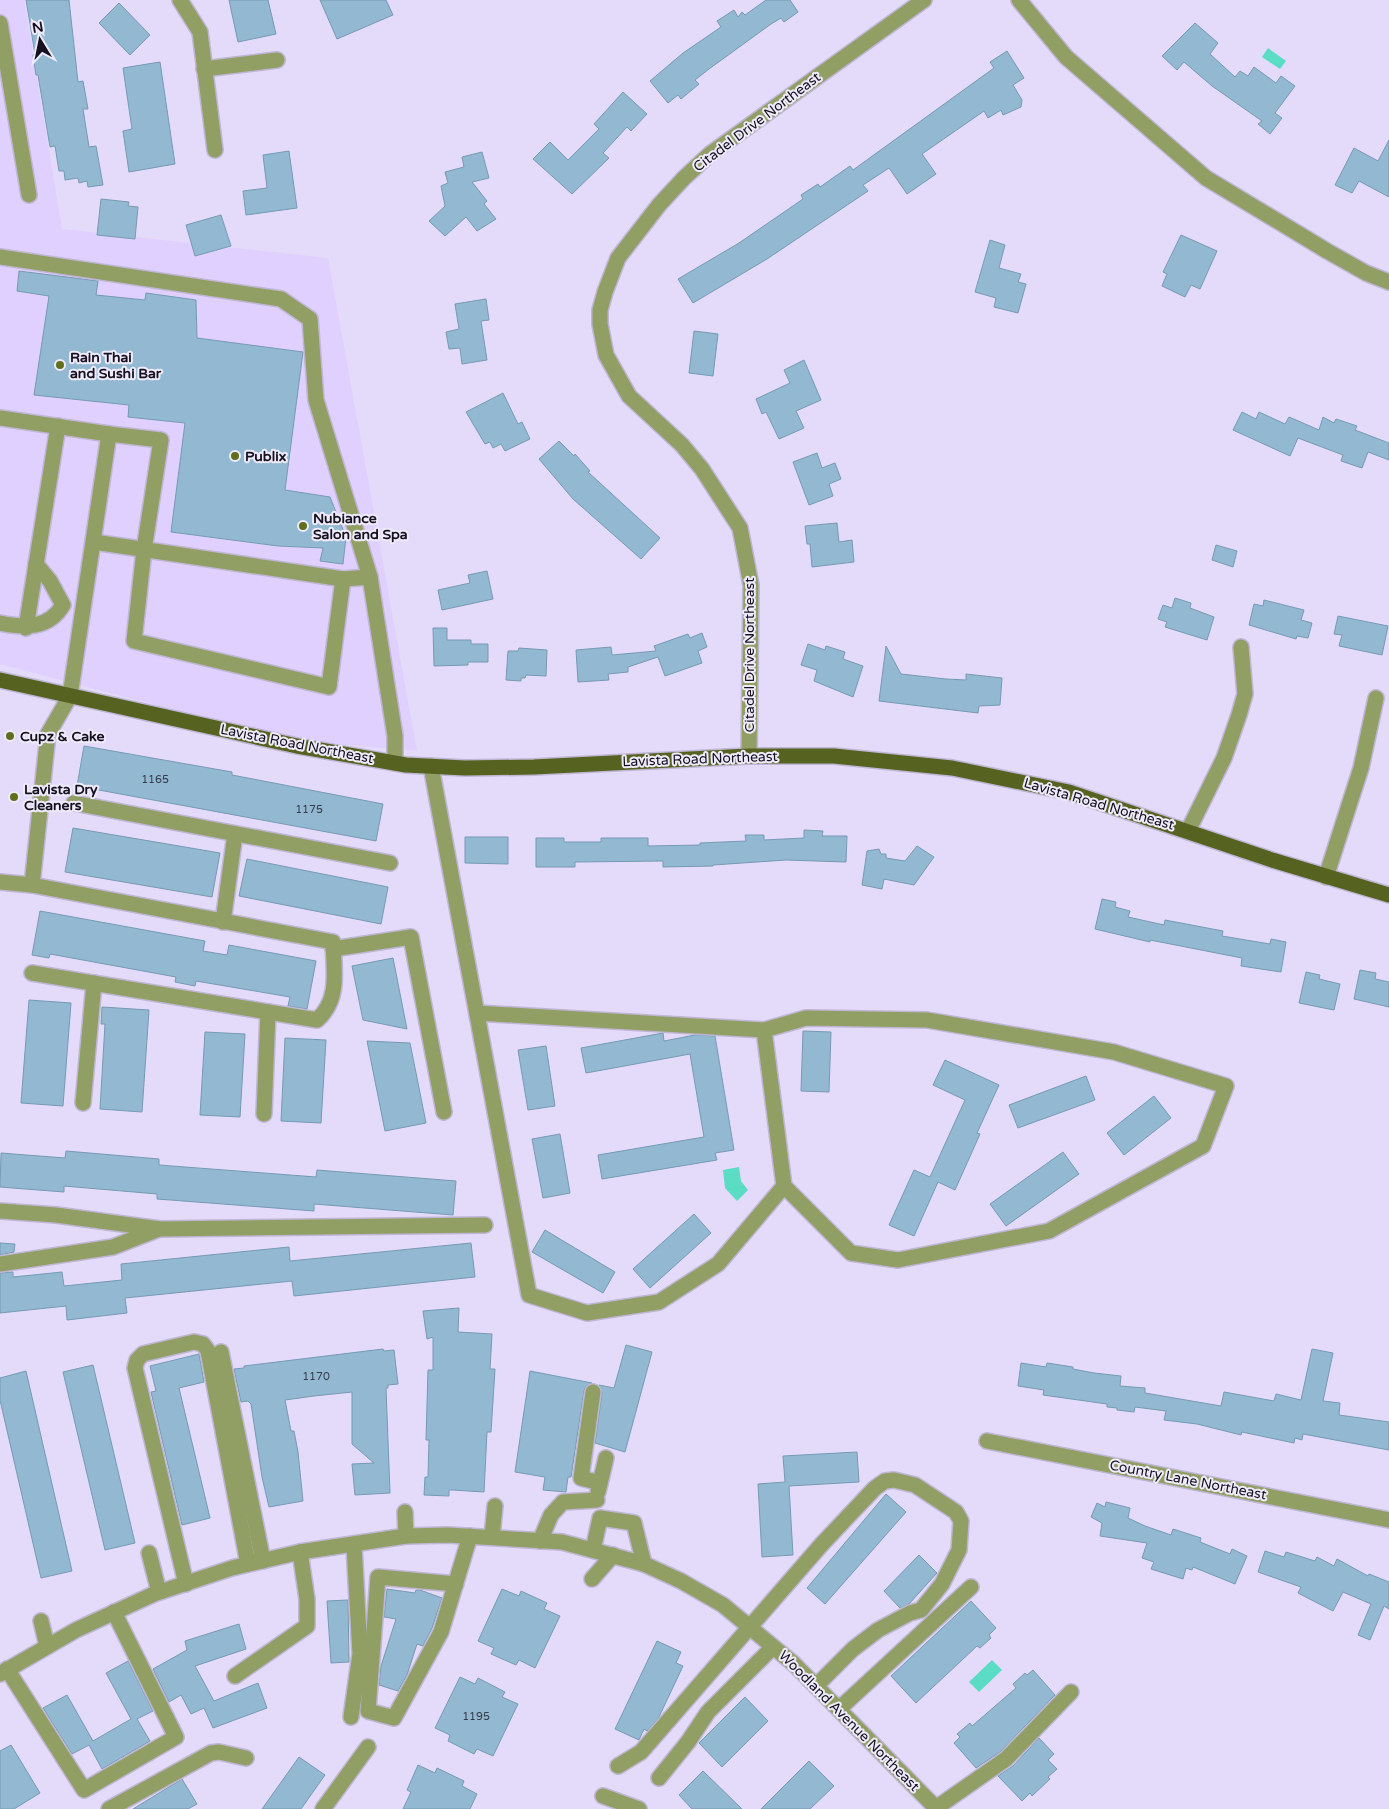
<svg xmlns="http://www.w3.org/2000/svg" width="1389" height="1809" font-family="'Varela Round',sans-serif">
<rect width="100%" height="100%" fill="#e4dafa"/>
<path fill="#dfd0ff" d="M0,0H24L62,229L328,258L417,751L288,740L0,664Z"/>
<g fill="#5adcc5">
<path d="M1268,48L1286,61L1280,69L1262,57Z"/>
<path d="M739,1167L741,1181L748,1190L737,1201L725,1188L723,1170Z"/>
<path d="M992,1660L1002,1670L979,1692L969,1682Z"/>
</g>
<g fill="#92b8d2" stroke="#769ab4">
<path d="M26,0H69L78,82L83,81L88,109H83L89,147L96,146L103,185L88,187L87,181L79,183L78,178L65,180L64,171H59L55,146L50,147L38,75H36L33,55L35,54Z"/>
<path d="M229,0H268L276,34L238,42Z"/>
<path d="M320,0H386L393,15L337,39Z"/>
<path d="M766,0H790L798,12L784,22L781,18L771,24L709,69L695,80L699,84L681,99L678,95L668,103L650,81L683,53L721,27L717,21L734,10L738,17L742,12L745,15Z"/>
<path d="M119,3L150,35L130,55L99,23Z"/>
<path d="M1195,23L1218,43L1210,54L1235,77L1240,71L1248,76L1254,67L1276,83L1281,76L1295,86L1275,113L1282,118L1270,134L1258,124L1262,121L1212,86L1184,62L1177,70L1162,56Z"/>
<path d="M1007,51L1024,78L1013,85L1022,100L1021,107L1003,115L1001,110L988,118L984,111L922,154L936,174L907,194L889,168L863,185L868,191L767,259L693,303L678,279L739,243L803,199L801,195L818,184L820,187L850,166L853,170L994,68L990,62Z"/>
<path d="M160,62L175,164L129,172L123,131L132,129L123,68Z"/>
<path d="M623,92L647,114L631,131L627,127L603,153L609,158L572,194L533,159L550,142L568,160L599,129L594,124Z"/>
<path d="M1389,140V197L1359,181L1352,193L1335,185L1354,148L1378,161Z"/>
<path d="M289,151L297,208L246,215L243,191L267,188L263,155Z"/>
<path d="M482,152L489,178L472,182L487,201L484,204L496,219L477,231L466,217L445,236L429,221L445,206L441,186L448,183L445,172L464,167L462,157Z"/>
<path d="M101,199L129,202L128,206L138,207L135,239L97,235Z"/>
<path d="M221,215L231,246L195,256L186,225Z"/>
<path d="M1181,235L1217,251L1200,289L1191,285L1185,297L1162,286L1167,274L1163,272Z"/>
<path d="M990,240L1005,245L999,268L1021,274L1018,282L1026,284L1018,313L994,307L996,298L975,292Z"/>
<path d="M19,271L98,281L96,295L145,300L146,293L196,300L197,338L303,352L285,490L330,497L346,537L343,564L320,561L323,548L278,546L171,532L185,423L128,417L129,405L34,395L49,296L17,291Z"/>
<path d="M486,299L489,320L481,321L487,360L462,364L460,348L449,349L446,332L459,329L455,304Z"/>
<path d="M694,331L718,334L713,376L689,373Z"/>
<path d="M804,360L821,400L796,411L804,428L779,439L766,412L762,414L756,399L790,383L784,370Z"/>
<path d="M503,393L518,424L522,422L530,439L505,451L501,444L493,448L490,442L485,444L466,412Z"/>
<path d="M1242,412L1256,419L1259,412L1285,424L1289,417L1319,430L1323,417L1334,423L1336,419L1357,426L1355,430L1389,443V460L1368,452L1362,468L1341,461L1343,455L1298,438L1290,456L1233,430Z"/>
<path d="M559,441L574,456L575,454L590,471L588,472L660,538L641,559L573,499L539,459Z"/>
<path d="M817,453L822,468L835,463L841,479L829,484L833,496L809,505L793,462Z"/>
<path d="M837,523L839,542L852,540L854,562L812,567L810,544H807L805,526Z"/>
<path d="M1216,545L1237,551L1233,567L1212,560Z"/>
<path d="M487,571L493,599L442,610L438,590L470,583L468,575Z"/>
<path d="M1175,598L1191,603L1190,608L1214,617L1207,640L1165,627L1167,622L1158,619L1163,605L1172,608Z"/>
<path d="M1264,600L1304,610L1301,620L1312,623L1308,638L1297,636L1296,639L1249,625L1254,604L1263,606Z"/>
<path d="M1338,616L1388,626L1382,655L1339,646L1342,635L1334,634Z"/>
<path d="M433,628H447V640H471V644H488V662H468V665L434,666Z"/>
<path d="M702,633L707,647L698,651L702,663L665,676L658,657L628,667V672L608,674L609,680L578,682L576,650L611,647L612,655L656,651L654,646L688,634L690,638Z"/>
<path d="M808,644L825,650L826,646L845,652L843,659L863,666L853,697L814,681L817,670L801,665Z"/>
<path d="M886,646L901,674L946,679L966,680V674L1002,678L1000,705L979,706L978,713L879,701Z"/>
<path d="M519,648L547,650L546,676L526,675L525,678H521V681L506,680L508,651H518Z"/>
<path d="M84,746L232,772V775L383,804L376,841L77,786Z"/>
<path d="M73,828L220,853L212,897L65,872Z"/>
<path d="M804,830L823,831L822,836H847L846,862L786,860L713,865V866L663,867V861L575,862V867H536V838H564V842H601V838H648V846L700,845V843L746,841L745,835H764V840L804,838Z"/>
<path d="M465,837H508V864L465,863Z"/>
<path d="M917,846L934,857L914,885L884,879L882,889L862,885L867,851L879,849L881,854H886V858L905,861Z"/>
<path d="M247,859L388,887L381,924L239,896Z"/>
<path d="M1102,899L1116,902L1115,907L1130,911L1128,917L1164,925L1165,920L1223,931L1222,936L1270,944L1271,939L1286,942L1281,972L1241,966L1242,958L1150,940V942L1095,929Z"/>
<path d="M40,911L205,941L203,951L227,955L229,945L316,961L307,1009L288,1006L290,997L196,981L195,986L175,982L176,977L50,954L49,958L32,955Z"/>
<path d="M393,958L407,1029L363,1020L352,966Z"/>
<path d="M1360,970L1376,973L1375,979L1389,982V1007L1354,999Z"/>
<path d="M1306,972L1320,975L1319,979L1340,984L1334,1010L1299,1003Z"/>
<path d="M29,1000L71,1003L63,1106L21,1103Z"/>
<path d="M102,1007L149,1010L142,1112L100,1109L105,1024H101Z"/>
<path d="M803,1031L831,1032L829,1092L801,1091Z"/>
<path d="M205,1032L245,1034L240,1117L200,1115Z"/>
<path d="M663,1033L664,1041L695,1035L715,1036L734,1150L715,1153L717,1160L602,1179L598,1155L704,1137L690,1054L586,1073L581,1048Z"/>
<path d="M285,1038L326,1040L321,1123L281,1121Z"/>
<path d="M367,1041L410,1043L426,1123L385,1131Z"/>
<path d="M546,1046L555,1106L528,1110L518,1050Z"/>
<path d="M945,1060L999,1085L977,1133L980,1134L955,1190L938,1182L914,1236L889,1225L914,1170L930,1177L965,1100L933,1085Z"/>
<path d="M1086,1076L1095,1100L1018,1128L1009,1105Z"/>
<path d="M1154,1096L1171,1118L1124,1155L1107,1133Z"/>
<path d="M560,1134L570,1193L543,1198L532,1139Z"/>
<path d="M66,1151L159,1159V1165L316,1177L317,1170L456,1181L453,1215L314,1204V1211L157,1199V1194L64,1186V1192L0,1187L1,1153L65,1158Z"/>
<path d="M1063,1152L1079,1174L1006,1226L990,1204Z"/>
<path d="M694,1214L711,1233L650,1288L633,1269Z"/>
<path d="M545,1230L615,1272L603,1293L532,1252Z"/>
<path d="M0,1243L15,1244L14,1252L0,1255Z"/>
<path d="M471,1243L475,1277L294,1296L292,1281L125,1298L127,1313L67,1320L66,1306L0,1313V1273L13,1272V1277L62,1272L64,1286L122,1280L121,1264L289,1247L290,1261Z"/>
<path d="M459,1308L458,1332L492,1334L490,1369H495L491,1432H487L484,1492L453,1490H449V1496L424,1495L425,1477H428L429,1440H426L428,1370H433V1337L427,1339L423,1311Z"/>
<path d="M626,1345L652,1352L625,1452L595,1443L602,1393L599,1385L614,1388Z"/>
<path d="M383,1349L384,1351L394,1350L398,1384L388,1385V1388H386L390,1493L355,1495L352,1464L374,1463L352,1444V1392L314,1396L285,1400L291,1431H294L298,1452L303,1501L269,1507L262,1477L251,1404L248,1401L241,1402L234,1369L244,1368V1366Z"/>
<path d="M1312,1349L1333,1353L1323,1401L1340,1403L1339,1415L1389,1422V1450L1303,1434L1302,1440L1295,1438L1294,1443L1242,1432L1241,1435L1197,1424L1164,1420L1166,1411L1135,1407L1134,1412L1117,1410V1408L1107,1407V1404L1043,1395L1044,1390L1018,1386L1021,1363L1046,1367L1047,1363L1073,1367V1369L1094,1373L1121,1376L1120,1386L1145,1388V1393L1221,1406L1224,1392L1274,1401L1276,1394L1301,1400Z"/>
<path d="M199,1354L204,1382L179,1388L210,1518L182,1525L151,1392L156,1391L150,1366Z"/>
<path d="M93,1365L135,1543L105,1550L63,1372Z"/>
<path d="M26,1371L72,1571L41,1578L0,1400V1378Z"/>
<path d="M530,1371L592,1383L586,1386L584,1391L571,1477H568L566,1492L543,1490L545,1477L515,1472Z"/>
<path d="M857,1452L859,1482L789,1486L793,1555L762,1557L758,1484L785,1482L783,1456Z"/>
<path d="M886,1494L906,1512L825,1604L807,1588Z"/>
<path d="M1106,1502L1130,1508L1128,1518L1145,1526L1171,1535L1173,1529L1201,1538L1200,1542L1230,1554L1232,1549L1247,1556L1235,1584L1193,1567L1192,1570L1186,1568L1183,1579L1151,1569L1154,1562L1142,1558L1147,1543L1100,1536L1102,1523L1091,1517L1097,1503L1105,1507Z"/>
<path d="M1265,1551L1284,1557L1286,1552L1315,1561L1317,1557L1334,1566L1337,1559L1368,1576L1369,1574L1389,1582V1609L1384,1606L1370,1640L1358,1635L1371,1604L1343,1592L1333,1611L1298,1593L1301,1587L1258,1572Z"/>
<path d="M919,1555L937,1573L909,1604L900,1608L884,1591Z"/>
<path d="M387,1589L415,1593L416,1590H420L442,1598L432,1628L423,1646L417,1644L407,1675L398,1691L379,1685L381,1666L396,1619L384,1617Z"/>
<path d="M502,1589L519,1596L521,1591L547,1603L544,1609L560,1616L535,1668L519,1660L516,1665L491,1654L494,1648L478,1641Z"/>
<path d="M348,1600L349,1662L331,1663L327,1601Z"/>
<path d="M971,1601L996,1628L989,1635L991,1638L980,1648L977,1646L916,1703L891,1676Z"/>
<path d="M239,1624L246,1649L195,1666L214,1701L258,1683L267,1708L213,1728L204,1708L191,1714L181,1695L169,1702L153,1669L187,1650L185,1641Z"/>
<path d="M657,1641L681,1652L676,1663L683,1666L658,1719L647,1731L644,1729L639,1740L615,1729Z"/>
<path d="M128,1661L153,1711L137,1719L150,1741L102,1769L89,1745L72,1754L43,1708L67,1695L93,1741L131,1719L106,1673Z"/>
<path d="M1033,1670L1055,1695L1000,1752L976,1768L954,1743L960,1737L957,1734L970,1723L972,1726L1016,1688L1013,1684L1025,1673L1027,1675Z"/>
<path d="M460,1677L475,1684L478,1678L505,1692L502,1697L518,1704L493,1756L477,1749L474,1754L448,1741L450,1735L435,1728Z"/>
<path d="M745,1697L768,1721L722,1767L699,1743Z"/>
<path d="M1039,1738L1054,1754L1048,1760L1057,1769L1048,1777L1050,1779L1032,1796L1030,1793L1022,1801L998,1776L1013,1766Z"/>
<path d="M11,1745L40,1793L14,1809H0V1751Z"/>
<path d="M299,1757L325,1775L301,1809H262Z"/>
<path d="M809,1761L834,1786L810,1809H761Z"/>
<path d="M418,1765L435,1773L437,1768L464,1781L462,1786L477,1794L470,1809H403L411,1792L407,1790Z"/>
<path d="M703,1771L742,1809H692L679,1795Z"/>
<path d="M182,1779L197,1804L188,1809H133Z"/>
</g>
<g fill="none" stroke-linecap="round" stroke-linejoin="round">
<g stroke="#bfb6d3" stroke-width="18">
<g id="minor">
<path d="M180,0L200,32L215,150"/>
<path d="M1019,0L1066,57L1206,178L1327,251L1366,273L1389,282"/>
<path d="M0,23L29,195"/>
<path d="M204,69L277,60"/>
<path d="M0,257L281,299L310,319L316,400L370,577"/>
<path d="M0,418L109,434"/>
<path d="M94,542L343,579L370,577L395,736V763"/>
<path d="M0,623C25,628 49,629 63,605L50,581L36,564"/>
<path d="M26,628L58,426"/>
<path d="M749,756L751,585L740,528L702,469L682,445L629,396L606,355L600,324V310L605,292L618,258L659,205L684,178L710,154L924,0"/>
<path d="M431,766L529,1295L587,1313L659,1302L718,1264L784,1186"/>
<path d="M74,803L390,863"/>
<path d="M1188,831L1224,758L1239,715L1245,694L1241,647"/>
<path d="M1326,877L1361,768L1376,698"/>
<path d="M0,882L32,885"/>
<path d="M223,922L235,834"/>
<path d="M333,949L411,937L444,1112"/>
<path d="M32,973L317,1020C340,1000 334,971 333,942L32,885L48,734L70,696L109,434L161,440L144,550L134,641L329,687L343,579"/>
<path d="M477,1013L764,1030L806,1018L927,1020L1114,1052L1226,1086L1203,1146L1049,1231L898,1260L851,1253L784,1186L764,1030"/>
<path d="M83,1103L94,983"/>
<path d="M264,1114L268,1012"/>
<path d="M0,1211L56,1215L160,1229L485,1225"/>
<path d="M0,1264L113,1247L159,1229"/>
<path d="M221,1352L263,1561"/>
<path d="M593,1392L581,1478L600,1483"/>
<path d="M987,1441L1389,1520"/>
<path d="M598,1492L606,1458"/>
<path d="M405,1512L406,1536"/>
<path d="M492,1537L495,1506"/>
<path d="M540,1541L551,1515L563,1502L597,1500"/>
<path d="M593,1550L600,1518L634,1523L644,1564"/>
<path d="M149,1553L159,1592"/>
<path d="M592,1579L613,1555"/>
<path d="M186,1584L135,1368L137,1360L143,1354L194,1342L203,1344L208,1351L248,1564"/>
<path d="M456,1584L378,1577L368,1711L394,1718L441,1632L470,1536"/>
<path d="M41,1621L47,1646"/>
<path d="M7,1669L84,1790L176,1737L114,1612"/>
<path d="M0,1674L76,1630L154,1594L232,1568L300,1552L406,1536L448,1535L562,1542L644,1564L681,1581L723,1605L794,1664L937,1809"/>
<path d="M235,1676L307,1626V1599L300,1552"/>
<path d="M839,1709L971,1587"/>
<path d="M351,1717L360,1654L354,1545"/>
<path d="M618,1766L641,1752L822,1544L875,1488L885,1481L894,1480L915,1485L956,1512L961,1521L959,1550L942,1584L921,1610L910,1613L878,1630L853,1649L816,1686"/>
<path d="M659,1778L688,1742L708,1712L773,1647"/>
<path d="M603,1796L639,1809"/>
<path d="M936,1808L1006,1759L1071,1692"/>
<path d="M109,1809L211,1753L219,1752L246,1758"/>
<path d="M323,1809L368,1747"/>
</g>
</g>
<g stroke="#bfb6d3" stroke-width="18">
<path id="major" d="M0,680L297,746L406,765L465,768L534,767L749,756H834L952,768L1069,792L1272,860L1389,895"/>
</g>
<use href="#minor" stroke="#919f65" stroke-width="15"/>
<use href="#major" stroke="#556220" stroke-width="15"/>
</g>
<g fill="#5f6f1b" stroke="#efebfb" stroke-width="2">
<circle cx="60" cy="365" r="5"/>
<circle cx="235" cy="456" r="5"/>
<circle cx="303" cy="526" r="5"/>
<circle cx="10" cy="736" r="5"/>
<circle cx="14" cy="797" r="5"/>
</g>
<g text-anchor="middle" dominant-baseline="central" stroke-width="4" stroke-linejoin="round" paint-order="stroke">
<g font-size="11" fill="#353b4c">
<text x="155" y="779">1165</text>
<text x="309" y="809">1175</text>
<text x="316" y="1376">1170</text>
<text x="476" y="1716">1195</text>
</g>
<g font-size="14" fill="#16111f" stroke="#efebfb">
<text transform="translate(757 122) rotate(-37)">Citadel Drive Northeast</text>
<text transform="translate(749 655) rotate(-90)">Citadel Drive Northeast</text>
<text transform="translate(297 744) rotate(11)">Lavista Road Northeast</text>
<text transform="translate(700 759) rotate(-2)">Lavista Road Northeast</text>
<text transform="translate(1099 804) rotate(16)">Lavista Road Northeast</text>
<text transform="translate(1188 1480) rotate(11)">Country Lane Northeast</text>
<text transform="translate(849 1721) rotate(45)">Woodland Avenue Northeast</text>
</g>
<g font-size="14" font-weight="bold" fill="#16111f" stroke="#efebfb" text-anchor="start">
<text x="70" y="357">Rain Thai<tspan x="70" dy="16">and Sushi Bar</tspan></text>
<text x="245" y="456">Publix</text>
<text x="313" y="518">Nubiance<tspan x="313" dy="16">Salon and Spa</tspan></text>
<text x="20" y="736">Cupz &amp; Cake</text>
<text x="24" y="789">Lavista Dry<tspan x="24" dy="16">Cleaners</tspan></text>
</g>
</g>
<g transform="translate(40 40) rotate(350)" stroke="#efebfb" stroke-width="4" paint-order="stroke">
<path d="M0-4L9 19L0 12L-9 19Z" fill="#16111f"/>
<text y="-8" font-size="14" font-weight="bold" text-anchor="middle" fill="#16111f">N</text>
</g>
</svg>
